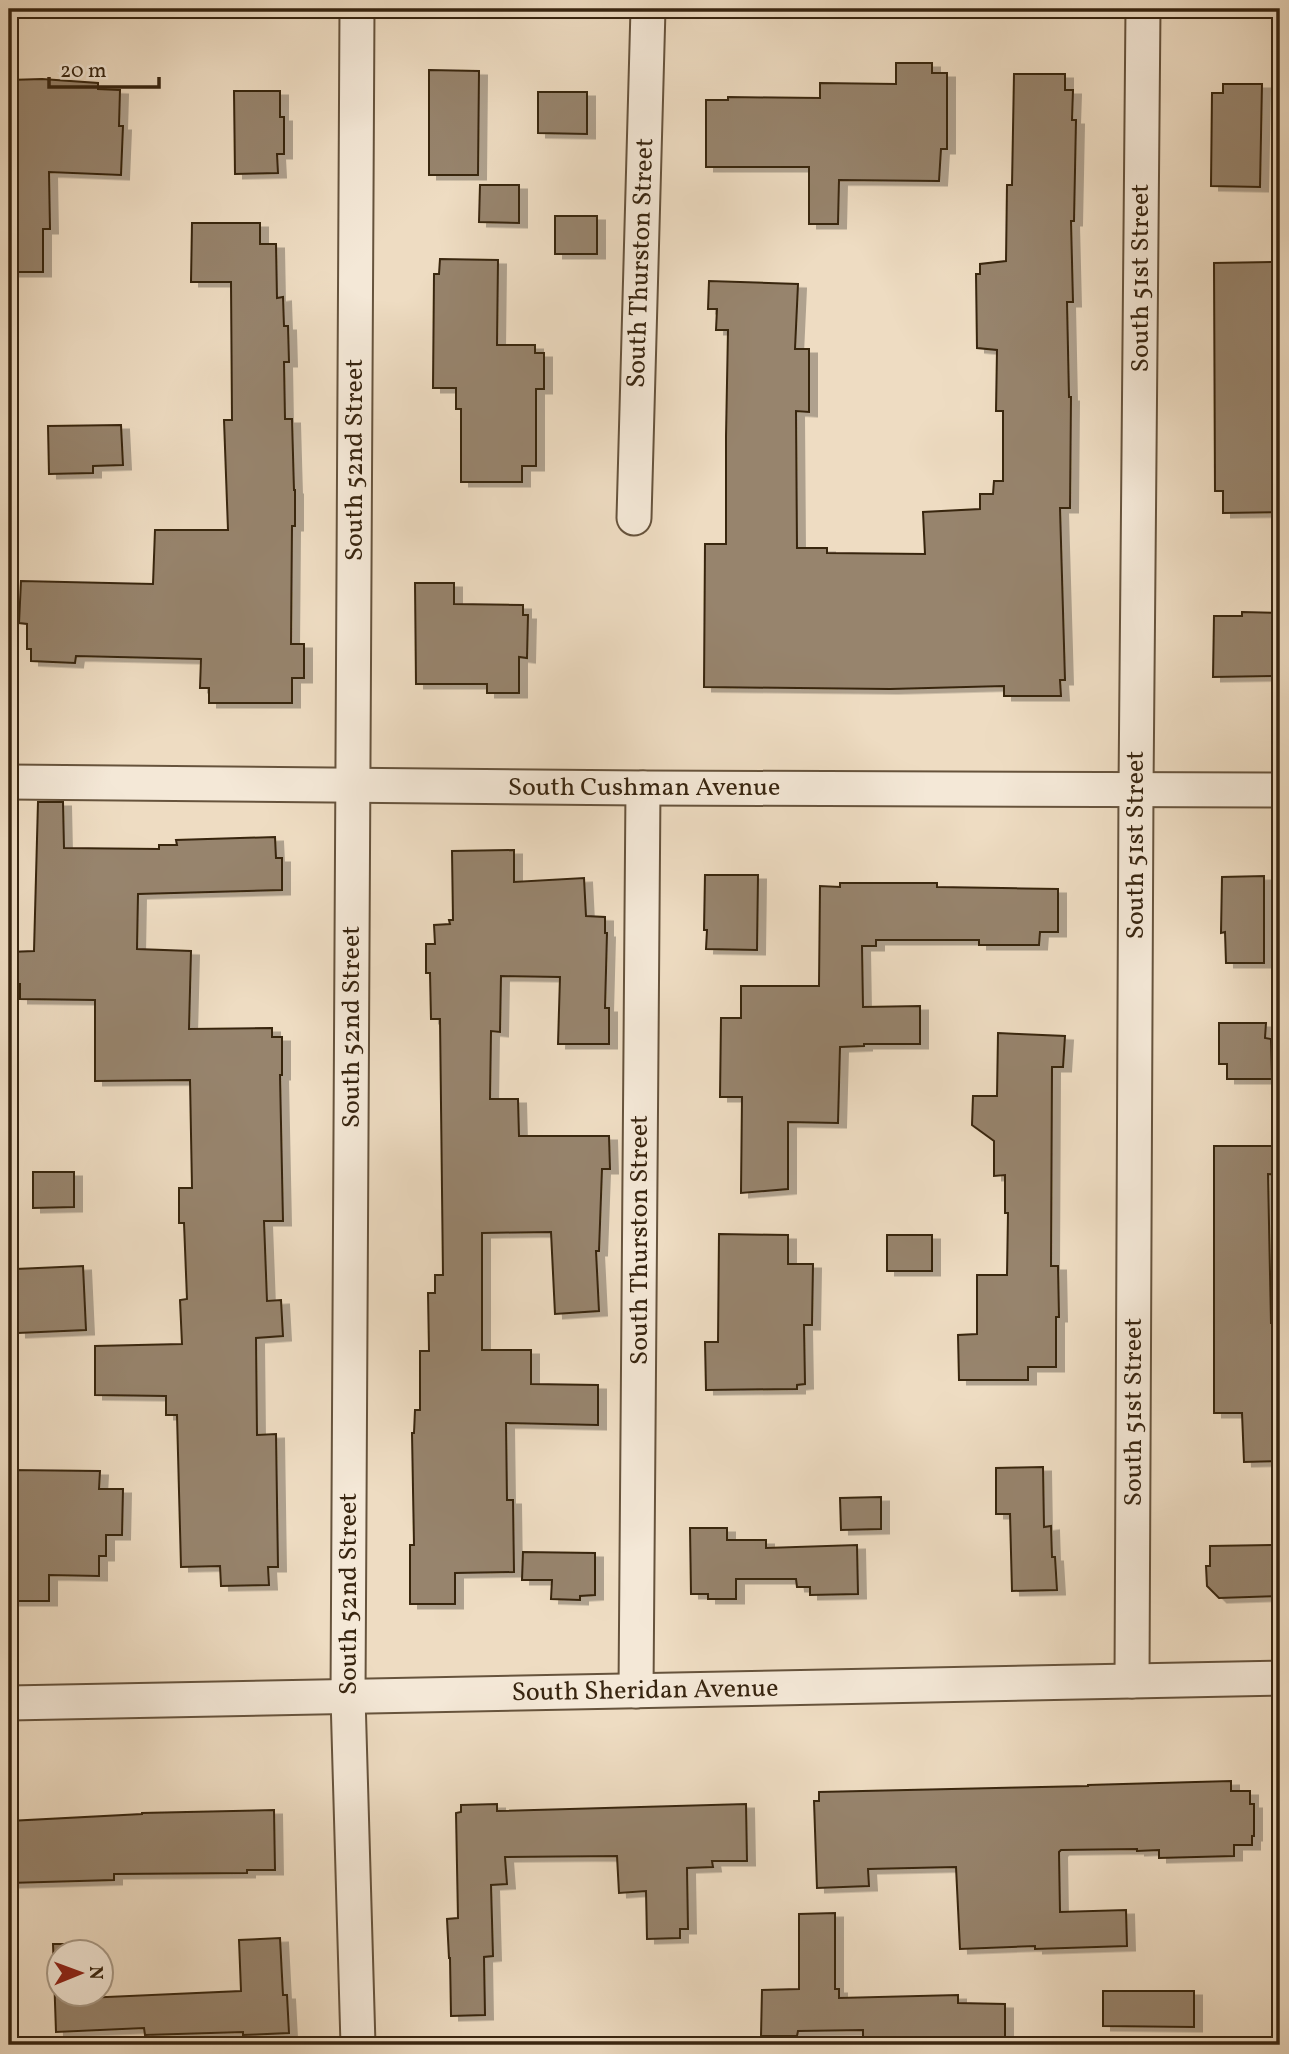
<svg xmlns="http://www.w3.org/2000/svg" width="1289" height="2054" font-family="Vollkorn,serif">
<defs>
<filter id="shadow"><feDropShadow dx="8" dy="4.5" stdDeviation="0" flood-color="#0004"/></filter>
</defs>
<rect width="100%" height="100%" fill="#eedcc2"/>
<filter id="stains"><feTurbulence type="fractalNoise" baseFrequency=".00286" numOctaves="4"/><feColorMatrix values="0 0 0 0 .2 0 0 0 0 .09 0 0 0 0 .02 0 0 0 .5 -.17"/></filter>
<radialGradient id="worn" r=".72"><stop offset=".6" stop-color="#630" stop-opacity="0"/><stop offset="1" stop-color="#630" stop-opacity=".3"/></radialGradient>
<g fill="#97846d" stroke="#382510" stroke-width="2" filter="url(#shadow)">
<path d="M896,63H932V73H947V149H941L939,181L839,180L838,224H809V167H706V100H728V97L820,98V83L896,84Z"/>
<path d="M429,70L479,71L478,175H429Z"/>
<path d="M1014,74H1065V90H1073L1072,120H1076L1074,221H1071L1073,302H1067L1069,397H1071L1070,508H1060L1065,680H1060L1061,696H1004V686L890,689L704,687L705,544H726V436L728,330H716L717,309H708L709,281L798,284L795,349H809V412L796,411L797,548H827V553L925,554L923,512L980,509V494H993L994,481H1003V411H996L997,350L977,348L976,274H980V264L1006,261L1007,185H1012Z"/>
<path d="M42,79L98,83V89L120,90L119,126H123L121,175L49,172L50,229H43V272H9V80Z"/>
<path d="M1223,84H1262L1260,187L1211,186L1212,93H1223Z"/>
<path d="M234,91H280V117H284V154H277L278,173L235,174Z"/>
<path d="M538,92H587V134L538,133Z"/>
<path d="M480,185H519V223L479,222Z"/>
<rect x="555" y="216" width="42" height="38"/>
<path d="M192,223H260V244H276L277,298L283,297L284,326H288L289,362H284L285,419H292L294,490H295V526H292L291,644H304V678H292V703H209V688H200L201,659L76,656L75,663L31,661V649H27V624L19,623L21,581L153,584L155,530H228L224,420H232L231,282H191Z"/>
<path d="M440,259L498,260L497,345H535V353H544V389H536V466H522V482H461V409H456V388H433L434,274H439Z"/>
<path d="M1280,262V512L1223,513V491H1215L1214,263Z"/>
<path d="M121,425L123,465L93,466V473L49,474L48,426Z"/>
<path d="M415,583H454V604L523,605V615H528L527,658L519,657V693H487V684H416Z"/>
<path d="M1242,612L1280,613V676L1213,677L1214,616H1242Z"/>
<path d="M38,802H63L64,848L159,849V845H177L176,840L275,837L276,858H282V890L138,894L137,949L191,951L189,1029L272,1028V1037H282V1075H280L283,1221H264L267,1301L281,1300L283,1336L256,1338L257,1435L276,1434L278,1567H268L269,1585L221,1586L220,1566L181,1567L177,1415H166V1396L95,1395V1346L182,1344L180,1300L187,1299L184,1223H179V1188H192L190,1080L95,1081V1000L20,999V984H9V952L34,951Z"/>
<path d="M514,850V882L584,878L586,916L605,917V933H607L605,1008H609V1044H558L560,977L501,976L500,1032L491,1031L490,1099H518L519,1136H609L610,1169H602L599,1251H596L599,1311L555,1314L551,1232L482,1233V1350H531V1384L598,1385V1425L506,1423L507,1500H513L514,1572L455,1573V1604H410V1545H414L412,1433H414L415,1410H420V1351H429L428,1293H435V1275H443L440,1019H431L430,973H426V944H435L434,925L450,924L449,920H453L452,851Z"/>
<path d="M705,875H758L757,950L706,949L707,930H704Z"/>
<path d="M1264,876V963H1226L1225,932L1221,933L1222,877Z"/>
<path d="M840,883H937V887L1058,889V932H1040L1039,945H979V940H876V946H862L863,1007L920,1006V1044H864V1046L840,1047L838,1123L788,1122V1189L741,1193L742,1097H720L721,1018H741V986H819L820,886L840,887Z"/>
<path d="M1219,1023H1266L1265,1038L1271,1039L1272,1079H1227V1064H1219Z"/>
<path d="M998,1033L1065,1036L1063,1067H1052L1051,1266H1058L1059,1317H1056V1367H1028V1380H959L958,1335L977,1334V1275H1007L1008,1213H1005V1175L994,1176V1141L972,1125L973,1096H997Z"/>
<path d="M1214,1146H1280V1175L1268,1174L1271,1323H1280V1461L1244,1462L1242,1413H1214Z"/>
<path d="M33,1172H74V1207L33,1208Z"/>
<path d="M719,1234L788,1235V1264H813L812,1325H804L805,1384L797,1385V1389L706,1390L705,1342H718Z"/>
<rect x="887" y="1235" width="45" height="36"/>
<path d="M83,1266L86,1330L18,1333L16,1269Z"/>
<path d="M1043,1467L1044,1527L1051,1526L1052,1557H1055L1057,1590L1012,1591L1010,1514H996V1468Z"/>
<path d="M9,1470L100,1471L99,1489H123L122,1535H106V1556H99V1576L49,1575V1601H9Z"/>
<path d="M881,1497V1529L841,1530L840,1498Z"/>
<path d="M690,1528H727V1540H766V1548L857,1545L858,1594L810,1595V1587H797L796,1579H736V1599H708V1594H691Z"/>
<path d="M1280,1545V1596L1219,1598L1207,1586L1206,1566H1210V1546Z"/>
<path d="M523,1552L595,1553V1595L580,1596V1600L551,1599L552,1580H522Z"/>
<path d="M1231,1781V1791H1250V1804H1254V1836H1252V1845H1234V1856L1159,1858V1850L1137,1851V1849L1061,1850L1059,1852L1060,1912L1126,1910L1127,1946L1035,1949V1946L960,1949L956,1867L868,1869L869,1886L817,1888L814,1801H819V1792L1088,1786V1785Z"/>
<path d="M497,1804V1811L746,1804L747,1861H712L713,1867L687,1868L688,1929H680V1938L647,1939L646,1891L619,1893L617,1856L505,1857L507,1884L491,1885L493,1956L484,1957L485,2015L451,2016L450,1958H449L447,1919L458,1918L456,1813L461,1812V1805Z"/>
<path d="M274,1810L275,1870H247V1873L114,1874V1880L9,1883V1821L142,1814V1813Z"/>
<path d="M835,1913V1989H839V1998L958,1995V2003L1005,2004V2045H863V2030L798,2031L797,2036H761L762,1990L799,1989V1914Z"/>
<path d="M280,1938L283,1995H287L289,2033L243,2035V2032L145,2035L144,2028L56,2032L53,1944H84V1952H60V1994H85V1998L241,1991L239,1940Z"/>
<path d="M1103,1991H1194V2027L1103,2026Z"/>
</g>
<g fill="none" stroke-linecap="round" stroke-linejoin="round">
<g stroke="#66533c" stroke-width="37">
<g id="street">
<path d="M357,9L348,1697L358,2045"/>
<path d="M634,518L648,9"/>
<path d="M9,782L643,788L1280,790"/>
<path d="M1132,1681L1136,789L1143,9"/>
<path d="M636,1691L643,788"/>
<path d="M9,1703L1280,1678"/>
</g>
</g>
<use href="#street" stroke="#f4e8d7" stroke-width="33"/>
</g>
<g text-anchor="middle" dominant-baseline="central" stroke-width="7" stroke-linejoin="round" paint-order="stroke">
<g font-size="26" fill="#382510" stroke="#f4e8d7">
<text transform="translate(641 263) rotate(-88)">South Thurston Street</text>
<text transform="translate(1141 278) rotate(-90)">South 51st Street</text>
<text transform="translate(355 460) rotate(-90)">South 52nd Street</text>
<text x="644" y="788">South Cushman Avenue</text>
<text transform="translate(1136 845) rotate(-90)">South 51st Street</text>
<text transform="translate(352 1027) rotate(-90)">South 52nd Street</text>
<text transform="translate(640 1240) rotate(-90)">South Thurston Street</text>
<text transform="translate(1134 1412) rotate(-90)">South 51st Street</text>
<text transform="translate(349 1594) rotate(-90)">South 52nd Street</text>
<text transform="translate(645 1691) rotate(-1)">South Sheridan Avenue</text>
</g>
</g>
<rect width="1289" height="2054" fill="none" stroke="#eedcc2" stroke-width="35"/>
<rect x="10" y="10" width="1268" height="2033" fill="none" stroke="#382510" stroke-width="3.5"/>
<rect x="18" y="18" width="1254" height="2019" fill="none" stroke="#382510" stroke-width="2"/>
<g transform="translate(80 1973) rotate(89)"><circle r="33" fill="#f4e8d7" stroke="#a99a87" stroke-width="2"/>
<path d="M0-5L12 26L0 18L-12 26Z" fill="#8f2418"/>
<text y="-10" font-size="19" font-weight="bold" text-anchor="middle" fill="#382510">N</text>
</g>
<path d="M49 77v10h110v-10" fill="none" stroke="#382510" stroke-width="3.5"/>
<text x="60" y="77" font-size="21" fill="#382510" stroke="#f4e8d7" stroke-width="5" paint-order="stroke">20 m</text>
<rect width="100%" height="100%" filter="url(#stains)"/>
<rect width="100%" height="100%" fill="url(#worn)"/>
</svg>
